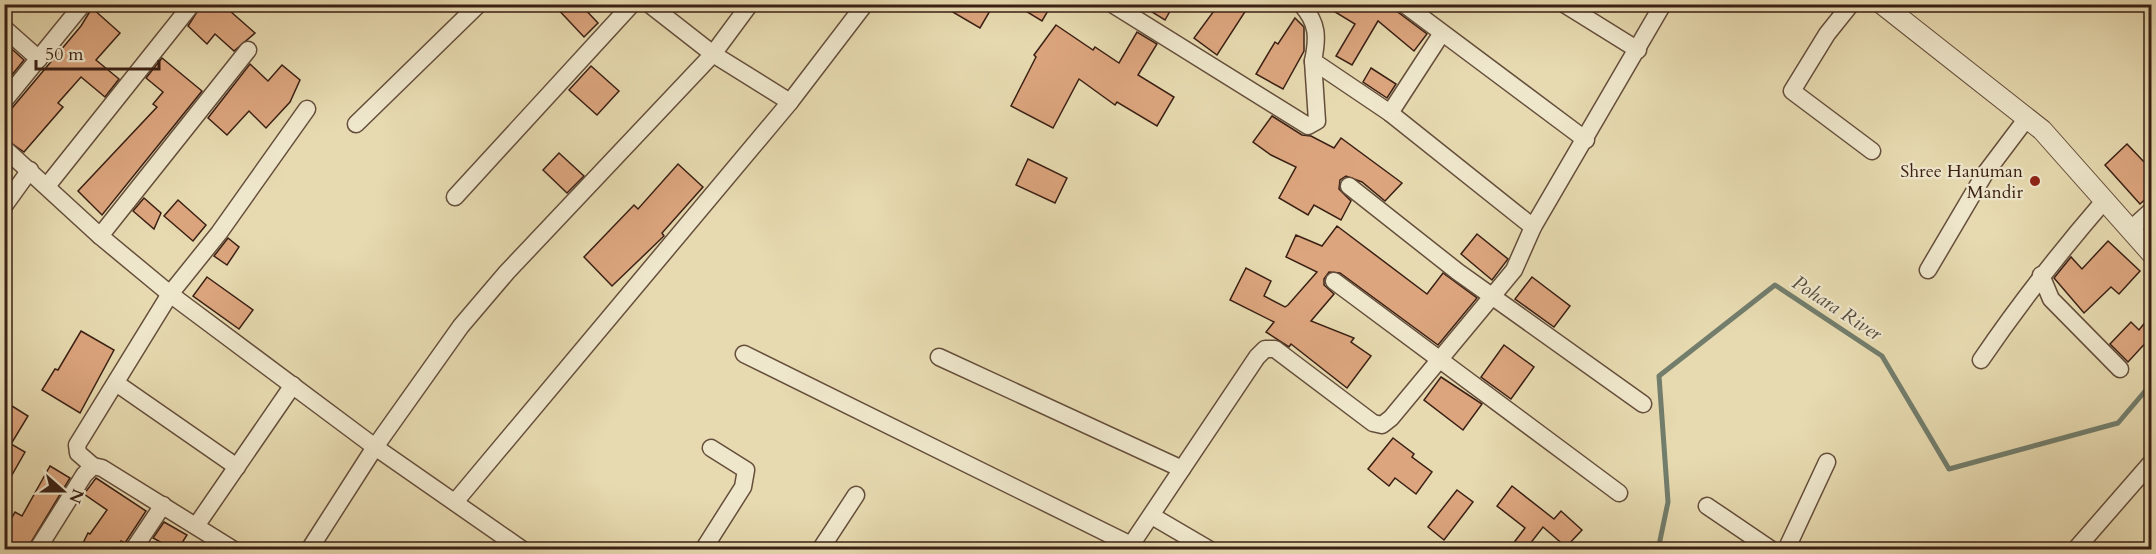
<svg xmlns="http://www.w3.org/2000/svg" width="2156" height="554" font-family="Cardo,serif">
<rect width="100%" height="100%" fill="#e7dab0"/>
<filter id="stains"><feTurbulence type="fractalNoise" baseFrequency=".00333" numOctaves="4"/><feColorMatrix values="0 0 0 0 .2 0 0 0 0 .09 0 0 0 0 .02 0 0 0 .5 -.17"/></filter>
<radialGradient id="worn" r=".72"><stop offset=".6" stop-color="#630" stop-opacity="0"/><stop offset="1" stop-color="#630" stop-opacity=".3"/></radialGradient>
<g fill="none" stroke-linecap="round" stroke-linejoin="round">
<path stroke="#727d6c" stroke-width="5" d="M1658,550L1668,502L1659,376L1775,285L1882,356L1949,469L2118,423L2152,383"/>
</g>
<g fill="#dca57e" stroke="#3a2014" stroke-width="1.5">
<path d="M202,4H222L255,33L234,51L215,34L207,44L188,26Z"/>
<path d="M553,4H580L598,23L584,37Z"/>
<path d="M939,4H994L980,28Z"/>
<path d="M1014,4H1052L1042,21Z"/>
<path d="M1139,4H1174L1165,20Z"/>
<path d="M1219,4H1250L1217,55L1194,38Z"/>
<path d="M1322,4H1387L1427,34L1414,51L1378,21L1352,65L1336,56L1355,24Z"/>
<path d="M92,8L120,33L96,60L119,79L105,97L81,77L58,103L63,107L24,152L4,138V111L12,108L81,26Z"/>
<path d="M1295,18L1304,27V51L1283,89L1256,74L1275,42L1278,44Z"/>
<path d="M1056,25L1093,50L1095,47L1119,63L1137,32L1157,44L1138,75L1174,97L1157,126L1117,102L1115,105L1079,79L1053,128L1011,106L1036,57L1034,55Z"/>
<path d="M4,42L24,60L7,81L4,79Z"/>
<path d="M162,58L202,91L102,215L78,191L157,107L153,104L163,92L146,78Z"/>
<path d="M250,64L268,81L282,65L300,80L290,102L266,128L249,111L227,135L208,118Z"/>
<path d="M591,66L619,91L597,115L569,90Z"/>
<path d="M1371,68L1396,84L1387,98L1363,82Z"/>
<path d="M1272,116L1302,135L1311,136L1334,148L1341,138L1402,183L1385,201L1362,182L1346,176L1340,180L1339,189L1351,201L1341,220L1314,205L1308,215L1279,198L1296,167L1271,155L1253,142Z"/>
<path d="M2127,144L2145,163L2151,157V194L2140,204L2105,165Z"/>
<path d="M559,153L584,176L567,193L543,170Z"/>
<path d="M1028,159L1067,178L1055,203L1016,185Z"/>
<path d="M678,164L703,187L662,233L664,236L612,286L584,257L634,205L638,209Z"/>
<path d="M144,198L161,213L154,229L133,211Z"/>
<path d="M178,200L206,225L193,241L164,216Z"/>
<path d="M1337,226L1427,294L1443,273L1477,298L1438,345L1340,273L1329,272L1324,279V285L1334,294L1311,321L1354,338L1351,342L1371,356L1347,388L1291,344L1289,347L1266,332L1274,322L1230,300L1246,268L1271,281L1264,296L1285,307L1288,305L1317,272L1286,257L1296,235L1322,246Z"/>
<path d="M1477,234L1508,259L1492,280L1461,254Z"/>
<path d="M228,238L239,247L227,265L214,256Z"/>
<path d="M2108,241L2140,271L2119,294L2111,287L2084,313L2054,278L2071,257L2082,269Z"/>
<path d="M207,277L253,310L239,329L193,296Z"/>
<path d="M1532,277L1570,306L1554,327L1515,299Z"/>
<path d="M2151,315V337L2128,362L2110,344L2131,322L2139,330Z"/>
<path d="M81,331L114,350L80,413L42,390L55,369L58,370Z"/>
<path d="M1504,345L1534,367L1511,399L1481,377Z"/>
<path d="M1441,377L1482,404L1463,430L1424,400Z"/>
<path d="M4,401L28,416L11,444L25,452L4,489Z"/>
<path d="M1393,438L1414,454L1412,457L1432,472L1416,494L1395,478L1389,486L1368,469Z"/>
<path d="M50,466L70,478L27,549H4V531L15,512L22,516Z"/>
<path d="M96,478L146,511L125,543L121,541L116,549H80L88,533L90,534L107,510L84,494Z"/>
<path d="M1512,486L1554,519L1561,511L1582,530L1566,547L1543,527L1526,549H1509L1525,528L1497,506Z"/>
<path d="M1457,490L1473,502L1444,540L1428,527Z"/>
<path d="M164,522L187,535L178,549H173L153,538Z"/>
</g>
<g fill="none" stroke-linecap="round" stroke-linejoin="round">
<g stroke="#654e3b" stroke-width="19">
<g id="minor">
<path d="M649,4L713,54L750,4"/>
<path d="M1112,4L1308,126L1317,121L1313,61"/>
<path d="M1301,4C1318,23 1318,37 1313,61L1390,113L1533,227"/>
<path d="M1404,4L1586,140"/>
<path d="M1564,4L1638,50"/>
<path d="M1851,4L1827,34L1792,91L1872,151"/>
<path d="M4,28L39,59"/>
<path d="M4,101L83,4"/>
<path d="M1390,113L1442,33"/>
<path d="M356,124L479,4"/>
<path d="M4,148L100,236L170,294L219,233L307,109"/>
<path d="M47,186L192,4"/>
<path d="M1349,186L1458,272L1643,404"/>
<path d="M455,197L632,4"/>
<path d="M4,206L30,170"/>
<path d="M2130,230L2152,210"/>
<path d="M100,236L248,50"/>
<path d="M1928,270L1984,175L2027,118"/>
<path d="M2041,275L2051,299L2120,369"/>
<path d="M1334,281L1619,493"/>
<path d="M744,354L1131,545L1257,357L1265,349H1275L1373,423L1382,425L1391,418L1514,270L1533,227L1663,4"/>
<path d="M939,357L1182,469"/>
<path d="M1981,360C2019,304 2060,252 2104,201"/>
<path d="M116,383L237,467"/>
<path d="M93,466L78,453L77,445L170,294L375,447L461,326L507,272L713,54L790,102L865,4"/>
<path d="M455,502L790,102"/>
<path d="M1707,506L1772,550"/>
<path d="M1152,516L1210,550"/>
<path d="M196,526L293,385"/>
<path d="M37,550L84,475L93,466L102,468L234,550"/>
<path d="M133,550L163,505"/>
<path d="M309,550L375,447L523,550"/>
<path d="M703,550L743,487L746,470L711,448"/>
<path d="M820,550L856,495"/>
<path d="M1786,550L1827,462"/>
<path d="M2075,550L2150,464L2152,466"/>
</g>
</g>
<g stroke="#654e3b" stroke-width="22">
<path id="tertiary" d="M1882,4L2042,130L2152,254"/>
</g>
<use href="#minor" stroke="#efe7cc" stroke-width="16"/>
<use href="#tertiary" stroke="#efe7cc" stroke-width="20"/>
</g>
<circle fill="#8f2418" stroke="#efe7cc" stroke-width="2" cx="2035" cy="181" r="6"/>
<g text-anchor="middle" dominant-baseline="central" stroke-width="4.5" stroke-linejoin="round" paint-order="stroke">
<g font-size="18" fill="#3a2014" stroke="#efe7cc" text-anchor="end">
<text x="2023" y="171">Shree Hanuman<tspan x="2023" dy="21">Mandir</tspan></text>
</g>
<g font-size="20" font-style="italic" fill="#564e40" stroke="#efe7cc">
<text transform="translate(1837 308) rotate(33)">Pohara River</text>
</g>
</g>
<rect width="2156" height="554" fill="none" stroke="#e7dab0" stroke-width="24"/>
<rect x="6" y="6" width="2144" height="542" fill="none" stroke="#3a2014" stroke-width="3"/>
<rect x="12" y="12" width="2132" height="530" fill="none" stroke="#3a2014" stroke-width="1.5"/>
<g transform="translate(63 491) rotate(111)" stroke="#efe7cc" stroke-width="4.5" paint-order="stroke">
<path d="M0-4.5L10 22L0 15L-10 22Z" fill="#3a2014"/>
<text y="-9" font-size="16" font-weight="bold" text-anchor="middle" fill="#3a2014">N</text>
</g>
<path d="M36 60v9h123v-9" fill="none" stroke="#3a2014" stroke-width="3"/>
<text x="45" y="60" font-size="18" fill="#3a2014" stroke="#efe7cc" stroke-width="4.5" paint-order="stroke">50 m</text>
<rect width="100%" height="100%" filter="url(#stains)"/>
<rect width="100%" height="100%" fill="url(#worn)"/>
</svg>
